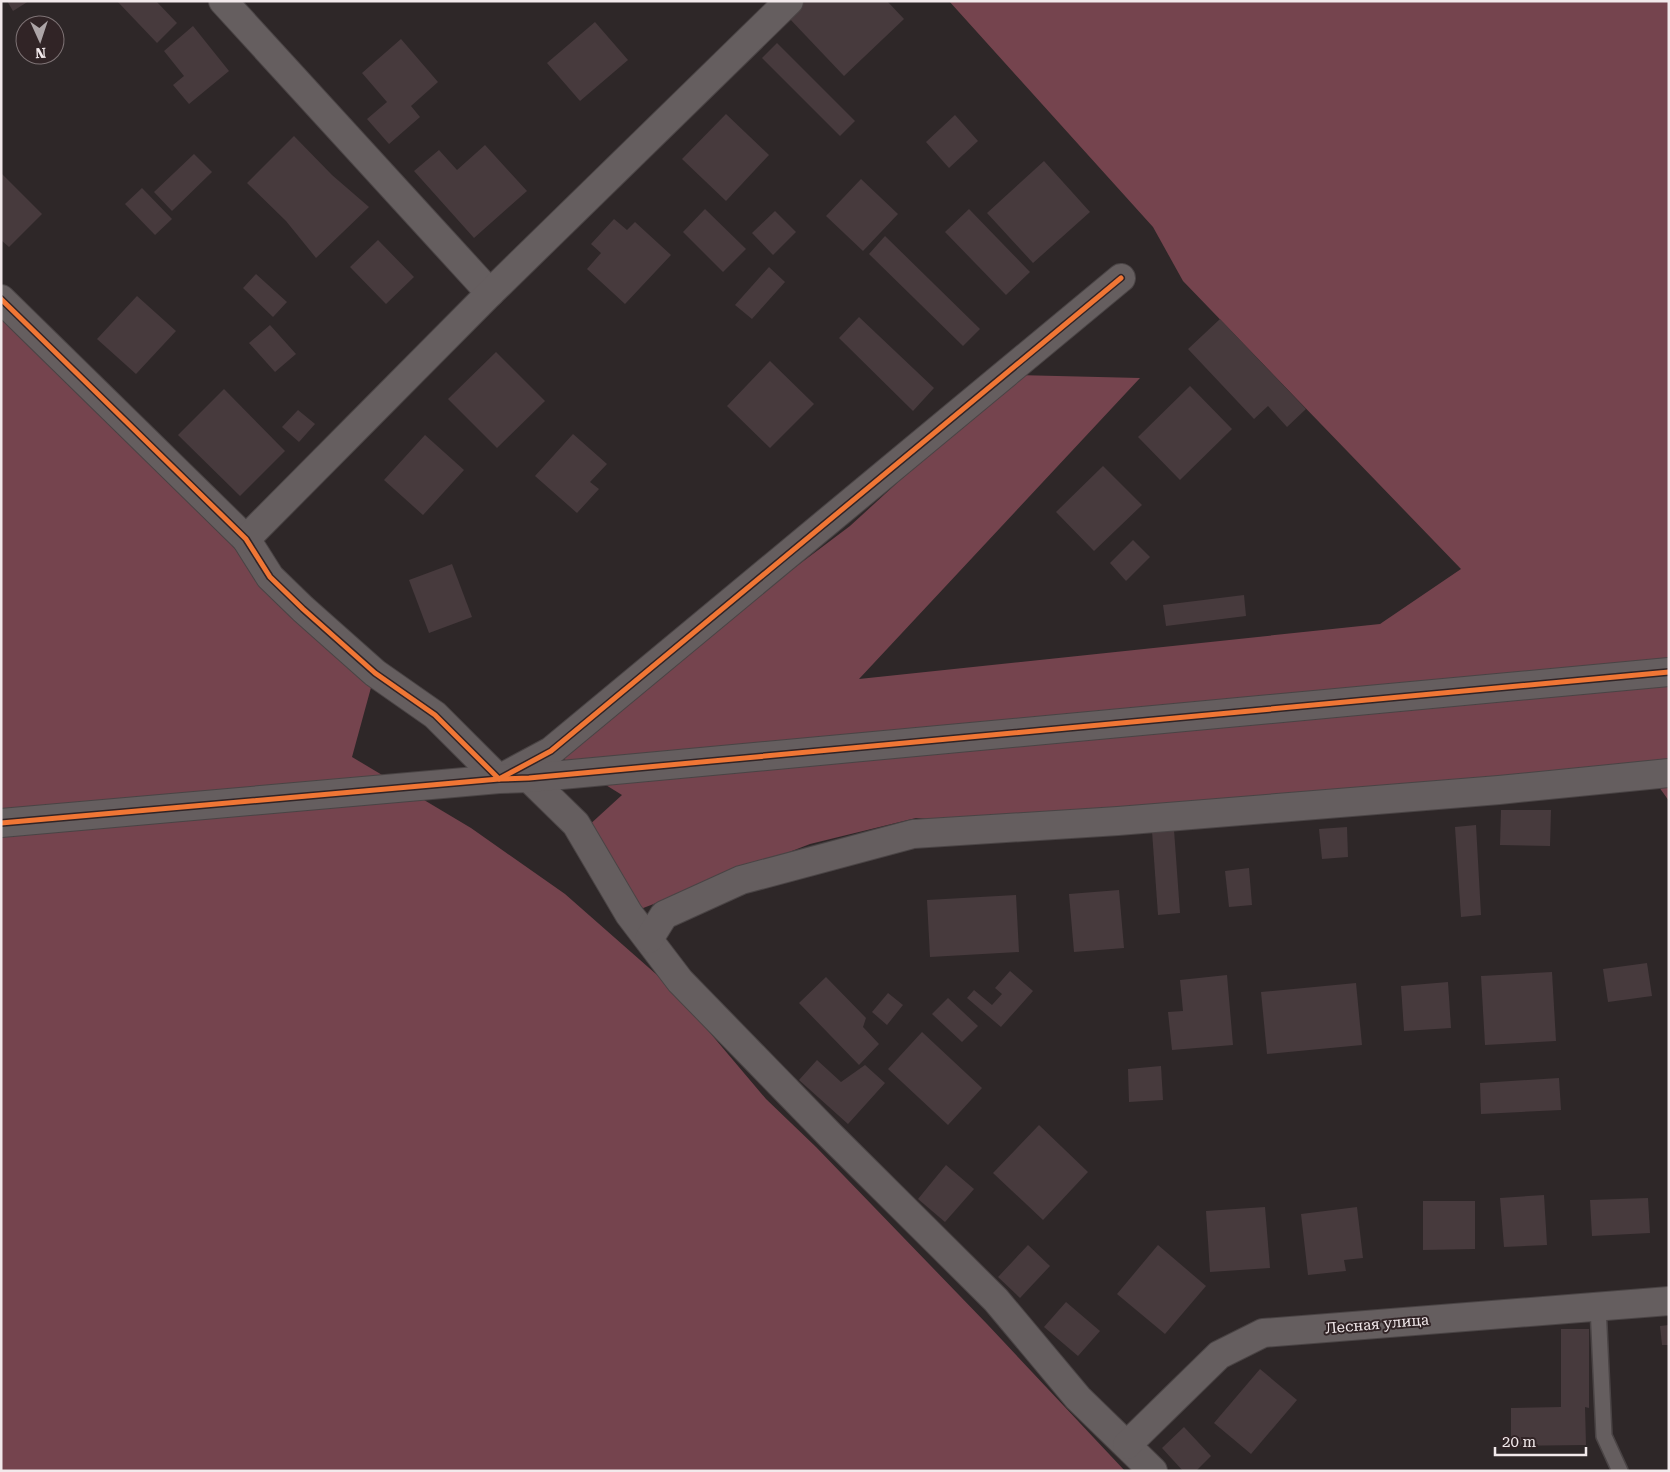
<svg xmlns="http://www.w3.org/2000/svg" width="1670" height="1472" font-family="'Roboto Serif',serif">
<rect width="100%" height="100%" fill="#2e2728"/>
<g fill="#75444e">
<path d="M949,1H1669V801L1649,773L1004,825L916,818L810,844L638,910L587,827L622,795L551,751L850,526L1015,375L1140,378L859,679L1380,624L1461,569L1183,281L1153,227Z"/>
<path d="M1,299L375,673L352,757L471,828L565,894L673,989L766,1099L816,1147L987,1324L1125,1471H1Z"/>
</g>
<g fill="#473a3d">
<path d="M7,1H29L13,11Z"/>
<path d="M117,1H156L177,23L157,43Z"/>
<path d="M805,1H887L904,19L844,76L788,17Z"/>
<path d="M595,22L628,60L580,101L547,63Z"/>
<path d="M193,26L229,71L189,104L173,85L184,76L164,51Z"/>
<path d="M401,39L438,82L411,106L420,117L389,144L367,119L387,102L362,73Z"/>
<path d="M777,43L855,121L840,136L762,58Z"/>
<path d="M726,114L769,155L726,201L682,159Z"/>
<path d="M955,115L978,141L949,168L926,142Z"/>
<path d="M294,136L332,175L369,207L316,258L286,221L247,183Z"/>
<path d="M485,145L527,191L474,238L414,171L439,150L457,170Z"/>
<path d="M194,154L212,172L172,211L154,192Z"/>
<path d="M1044,161L1090,212L1033,263L987,213Z"/>
<path d="M1,173L42,214L9,247L1,240Z"/>
<path d="M861,179L898,214L863,251L826,216Z"/>
<path d="M142,188L172,219L155,235L125,204Z"/>
<path d="M705,209L746,249L723,272L683,232Z"/>
<path d="M969,209L1030,272L1006,295L945,232Z"/>
<path d="M775,211L796,232L773,255L752,233Z"/>
<path d="M614,219L627,230L635,222L671,255L625,304L587,269L601,253L591,244Z"/>
<path d="M885,236L980,329L963,346L869,254Z"/>
<path d="M378,240L414,277L386,304L350,267Z"/>
<path d="M769,267L785,282L752,319L735,305Z"/>
<path d="M256,274L287,302L273,317L243,288Z"/>
<path d="M137,296L176,331L136,374L97,339Z"/>
<path d="M859,317L934,388L913,411L839,338Z"/>
<path d="M1220,319L1306,409L1287,427L1268,406L1254,419L1188,349Z"/>
<path d="M270,325L296,354L275,372L249,343Z"/>
<path d="M496,352L545,401L497,448L448,399Z"/>
<path d="M770,361L814,404L770,448L727,406Z"/>
<path d="M1190,386L1232,429L1180,480L1138,437Z"/>
<path d="M224,389L285,451L240,496L178,435Z"/>
<path d="M298,410L315,424L299,442L282,427Z"/>
<path d="M573,434L607,464L590,482L599,489L577,513L535,476Z"/>
<path d="M425,435L464,470L423,515L384,480Z"/>
<path d="M1103,466L1142,505L1094,551L1056,512Z"/>
<path d="M1133,540L1150,557L1126,581L1110,563Z"/>
<path d="M452,564L472,617L429,633L409,580Z"/>
<path d="M1244,595L1246,616L1166,626L1163,605Z"/>
<path d="M1501,810H1551L1550,846L1500,845Z"/>
<path d="M1476,825L1481,915L1461,917L1455,827Z"/>
<path d="M1347,827L1348,857L1322,859L1319,829Z"/>
<path d="M1174,830L1180,913L1158,915L1152,831Z"/>
<path d="M1249,868L1252,905L1229,907L1225,871Z"/>
<path d="M1119,890L1124,948L1074,952L1069,894Z"/>
<path d="M1016,895L1019,952L930,957L927,900Z"/>
<path d="M1647,963L1652,996L1608,1002L1603,969Z"/>
<path d="M1010,971L1033,991L1001,1027L967,998L974,990L992,1005L1002,994L995,988Z"/>
<path d="M1552,972L1556,1041L1485,1045L1481,976Z"/>
<path d="M1227,975L1233,1045L1172,1050L1168,1012L1183,1011L1180,980Z"/>
<path d="M826,977L866,1018L863,1027L879,1044L859,1065L799,1003Z"/>
<path d="M1448,982L1451,1028L1404,1031L1401,986Z"/>
<path d="M1356,983L1362,1045L1267,1054L1261,992Z"/>
<path d="M888,993L903,1005L887,1025L872,1012Z"/>
<path d="M948,998L978,1026L962,1042L932,1014Z"/>
<path d="M922,1032L982,1088L948,1125L888,1069Z"/>
<path d="M817,1060L841,1082L865,1065L885,1083L848,1124L799,1080Z"/>
<path d="M1161,1066L1163,1100L1129,1102L1128,1069Z"/>
<path d="M1559,1078L1561,1110L1481,1114L1480,1083Z"/>
<path d="M1039,1125L1088,1172L1043,1220L993,1173Z"/>
<path d="M946,1165L974,1189L945,1222L918,1199Z"/>
<path d="M1544,1195L1547,1245L1504,1247L1500,1198Z"/>
<path d="M1648,1198L1650,1233L1592,1236L1590,1200Z"/>
<path d="M1423,1201H1475V1249L1423,1250Z"/>
<path d="M1265,1207L1270,1268L1210,1272L1206,1211Z"/>
<path d="M1357,1207L1363,1258L1344,1260L1346,1271L1308,1275L1301,1214Z"/>
<path d="M1028,1245L1050,1266L1020,1298L998,1277Z"/>
<path d="M1158,1245L1206,1286L1165,1334L1117,1294Z"/>
<path d="M1066,1302L1100,1331L1078,1356L1044,1327Z"/>
<path d="M1669,1325V1345H1662L1660,1326Z"/>
<path d="M1561,1329H1589V1408L1585,1407L1586,1445L1511,1446V1408L1561,1407Z"/>
<path d="M1260,1369L1297,1400L1251,1454L1214,1423Z"/>
<path d="M1184,1427L1211,1456L1196,1471H1183L1162,1448Z"/>
</g>
<g fill="none" stroke-linecap="round" stroke-linejoin="round">
<g stroke="#4a4445" stroke-width="18">
<path id="lane" d="M1598,1306L1604,1436L1620,1471"/>
</g>
<g stroke="#4a4445" stroke-width="30">
<g id="street">
<path d="M223,1L490,293"/>
<path d="M1,299L246,539L270,577L303,609L375,673L435,715L499,779L551,751L1121,278"/>
<path d="M246,539L490,293L789,1"/>
<path d="M529,778L576,824L629,914L680,981L831,1136L996,1300L1078,1398L1153,1471"/>
<path d="M1,823L499,779L529,778L1669,672"/>
<path d="M649,939L664,915L741,880L913,834L1118,821L1499,790L1669,773"/>
<path d="M1127,1445L1219,1355L1263,1333L1669,1301"/>
</g>
</g>
<use href="#lane" stroke="#655e5f" stroke-width="15"/>
<use href="#street" stroke="#655e5f" stroke-width="28"/>
<g stroke="#312426" stroke-width="8">
<g id="cycleway">
<path d="M1,299L246,539L270,577L303,609L375,673L435,715L499,779L551,751L1121,278"/>
<path d="M1,823L499,779L529,778L1669,672"/>
</g>
</g>
<use href="#cycleway" stroke="#f07635" stroke-width="5"/>
</g>
<g text-anchor="middle" dominant-baseline="central" stroke-width="4" stroke-linejoin="round" paint-order="stroke">
<g font-size="15" fill="#f2e9eb" stroke="#312426">
<text transform="translate(1377 1324) rotate(-5)">Лесная улица</text>
</g>
</g>
<rect width="1670" height="1472" fill="none" stroke="#f2e9eb" stroke-width="5"/>
<g transform="translate(40 40) rotate(177)"><circle r="24" fill="#312426" stroke="#7e7375"/>
<path d="M0-4L9 19L0 12L-9 19Z" fill="#ada5a7"/>
<text y="-8" font-size="14" font-weight="bold" text-anchor="middle" fill="#f2e9eb">N</text>
</g>
<path d="M1495 1447v8h91v-8" fill="none" stroke="#f2e9eb" stroke-width="2.5"/>
<text x="1502" y="1447" font-size="15" fill="#f2e9eb" stroke="#312426" stroke-width="4" paint-order="stroke">20 m</text>
</svg>
